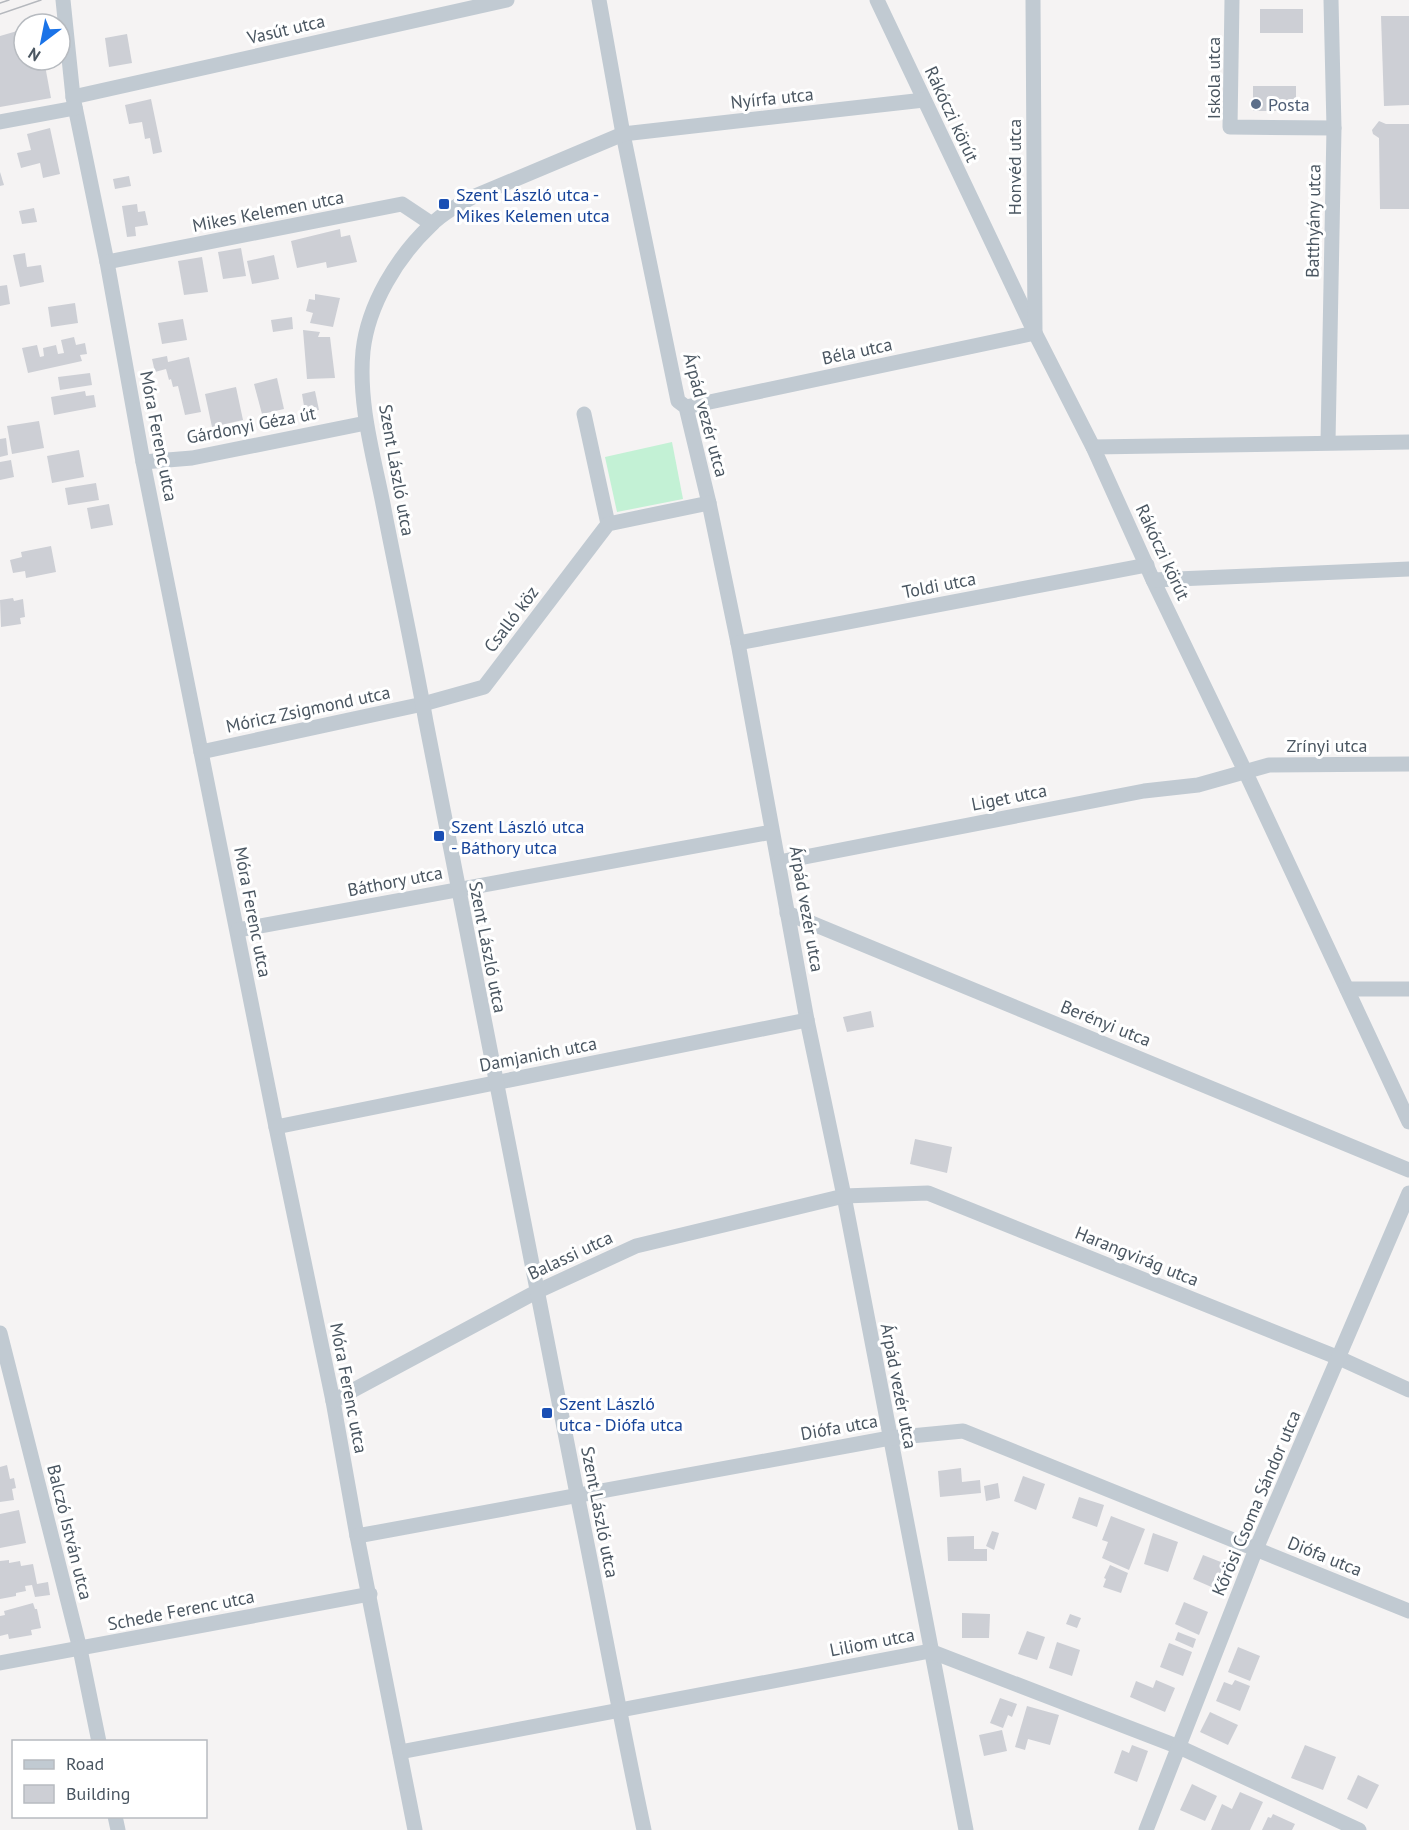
<svg xmlns="http://www.w3.org/2000/svg" width="1409" height="1830" font-family="'PT Sans',sans-serif">
<rect width="100%" height="100%" fill="#f5f3f3"/>
<path fill="#c3f1d5" d="M672,442L683,499L617,512L605,457Z"/>
<g fill="#cdcfd5">
<rect x="1260" y="9" width="43" height="24"/>
<path d="M1381,16H1409V105L1384,106Z"/>
<path d="M24,29V60H44L51,98L0,107V36Z"/>
<path d="M127,34L132,63L109,67L105,38Z"/>
<rect x="1253" y="86" width="43" height="25"/>
<path d="M151,99L162,152L153,154L150,138L145,139L142,122L129,124L125,105Z"/>
<path d="M1379,121L1386,124H1409V209H1380L1379,138L1373,134L1372,130Z"/>
<path d="M50,128L60,174L43,178L40,163L21,168L17,153L31,150L27,134Z"/>
<path d="M0,172L4,185L0,186Z"/>
<path d="M129,176L131,186L115,189L113,179Z"/>
<path d="M137,204L138,212L145,211L148,225L135,227L136,236L127,237L122,206Z"/>
<path d="M34,208L37,222L22,224L19,211Z"/>
<path d="M340,229L341,237L350,235L357,262L327,268L326,262L297,268L291,241Z"/>
<path d="M241,248L246,276L223,279L218,252Z"/>
<path d="M25,253L27,267L41,265L44,282L20,287L13,255Z"/>
<path d="M274,255L279,279L252,284L247,261Z"/>
<path d="M202,257L208,292L184,295L178,261Z"/>
<path d="M7,285L10,304L0,306V286Z"/>
<path d="M315,294L340,298L333,327L310,323L313,313L306,311L309,299L315,300Z"/>
<path d="M75,303L78,323L51,327L48,307Z"/>
<path d="M292,317L293,329L273,332L271,320Z"/>
<path d="M183,319L187,340L162,344L158,323Z"/>
<path d="M303,330L320,332L318,337H330L335,378L307,379Z"/>
<path d="M74,337L76,345L85,343L87,354L80,355L82,361L28,373L22,348L37,345L40,357L44,356L43,348L56,345L58,354L64,353L61,340Z"/>
<path d="M167,356L168,362L189,357L201,412L185,415L178,386L173,387L171,379L169,380L166,369L155,372L152,359Z"/>
<path d="M90,373L92,385L60,390L58,377Z"/>
<path d="M277,378L284,409L262,414L254,384Z"/>
<path d="M236,387L243,420L212,427L205,394Z"/>
<path d="M85,391L86,396L94,395L96,407L54,415L51,397Z"/>
<path d="M315,391L319,410L305,412L302,394Z"/>
<path d="M39,421L44,448L12,454L7,426Z"/>
<path d="M6,438L8,455L0,457V439Z"/>
<path d="M79,450L84,477L52,483L47,456Z"/>
<path d="M11,460L14,477L0,480V462Z"/>
<path d="M96,483L99,500L68,505L65,488Z"/>
<path d="M109,504L113,525L91,529L87,508Z"/>
<path d="M51,546L56,572L26,578L25,571L13,573L10,560L22,557L21,552Z"/>
<path d="M13,598L14,601L23,599L25,617L20,618L21,624L1,627L0,600Z"/>
<path d="M871,1011L874,1027L847,1032L843,1017Z"/>
<path d="M915,1139L952,1147L947,1173L910,1164Z"/>
<path d="M7,1465L10,1479L14,1478L16,1488L12,1489L14,1500L0,1502V1467Z"/>
<path d="M961,1468L962,1482L980,1480L981,1493L940,1497L938,1471Z"/>
<path d="M1023,1476L1045,1484L1036,1510L1014,1501Z"/>
<path d="M998,1483L1000,1498L986,1501L984,1486Z"/>
<path d="M1079,1497L1104,1505L1097,1527L1072,1518Z"/>
<path d="M19,1510L26,1543L0,1548V1514Z"/>
<path d="M1111,1516L1145,1529L1129,1570L1102,1558L1108,1542L1102,1540Z"/>
<path d="M992,1531L999,1533L994,1550L986,1546Z"/>
<path d="M1153,1533L1178,1542L1168,1572L1144,1564Z"/>
<path d="M974,1536V1549H987V1561H948L947,1537Z"/>
<path d="M1203,1555L1226,1564L1216,1589L1193,1579Z"/>
<path d="M9,1560V1563L20,1561L21,1566L33,1564L37,1584L48,1582L50,1595L35,1597L32,1585L25,1586L26,1591L16,1593V1596L0,1599V1561Z"/>
<path d="M1110,1565L1128,1573L1121,1593L1103,1587L1106,1579L1104,1578Z"/>
<path d="M1184,1602L1208,1612L1199,1635L1175,1624Z"/>
<path d="M33,1603L35,1609H37L41,1628L31,1630L32,1635L9,1639L8,1634L0,1636V1616L5,1615L4,1611Z"/>
<path d="M962,1613L990,1614L989,1638H962Z"/>
<path d="M1070,1614L1081,1618L1077,1628L1066,1624Z"/>
<path d="M1027,1631L1045,1637L1037,1660L1018,1654Z"/>
<path d="M1178,1632L1196,1639L1193,1648L1175,1640Z"/>
<path d="M1057,1642L1080,1650L1072,1676L1049,1668Z"/>
<path d="M1169,1643L1192,1652L1183,1676L1160,1667Z"/>
<path d="M1238,1647L1260,1656L1250,1681L1228,1672Z"/>
<path d="M1156,1680L1175,1688L1165,1712L1130,1697L1136,1681L1153,1688Z"/>
<path d="M1235,1680L1250,1686L1240,1711L1216,1701L1224,1682L1232,1685Z"/>
<path d="M1000,1698L1017,1704L1012,1717L1008,1715L1003,1728L990,1723Z"/>
<path d="M1027,1706L1059,1715L1050,1745L1028,1739L1025,1750L1015,1747Z"/>
<path d="M1210,1712L1238,1725L1228,1745L1200,1732Z"/>
<path d="M1002,1730L1007,1751L984,1756L979,1735Z"/>
<path d="M1132,1745L1148,1751L1137,1782L1114,1773L1122,1750L1129,1753Z"/>
<path d="M1305,1745L1336,1757L1323,1790L1291,1778Z"/>
<path d="M1358,1775L1379,1785L1367,1809L1347,1799Z"/>
<path d="M1192,1784L1217,1796L1205,1821L1180,1810Z"/>
<path d="M1240,1792L1263,1802L1250,1830H1211L1222,1804L1232,1809Z"/>
<path d="M1273,1814L1295,1824L1292,1830H1262L1268,1817L1271,1818Z"/>
</g>
<g fill="none" stroke-linecap="round" stroke-linejoin="round">
<g stroke="#c1cad2" stroke-width="15">
<path d="M63,0L73,97L107,262L143,462L276,1127L333,1401L357,1536L415,1830"/>
<path d="M599,0L623,134L678,401L686,407L709,503L738,643L807,1020L844,1196L966,1830"/>
<path d="M877,0L1035,333L1093,447L1153,580L1245,771L1409,1122"/>
<path d="M1232,0L1230,127L1334,128"/>
<path d="M73,97L507,0"/>
<path d="M0,122L75,108"/>
<path d="M107,262L402,204L432,224"/>
<path d="M686,407L1035,333L1033,0"/>
<path d="M584,414L608,524"/>
<path d="M1328,442L1334,128L1331,0"/>
<path d="M1093,447L1409,442"/>
<path d="M143,462L192,458L366,423"/>
<path d="M1153,580L1409,569"/>
<path d="M738,643L1147,565"/>
<path d="M201,752L423,704L484,687L608,524L709,503"/>
<path d="M779,862L1144,791L1198,785L1269,765L1409,764"/>
<path d="M787,913L1409,1170"/>
<path d="M238,930L772,832"/>
<path d="M1347,989H1409"/>
<path d="M276,1127L807,1020"/>
<path d="M0,1333L80,1649L99,1742"/>
<path d="M333,1401L536,1292L636,1246L844,1196L928,1193L1339,1358L1409,1390"/>
<path d="M357,1536L890,1438L963,1431L1409,1611"/>
<path d="M0,1663L370,1594"/>
<path d="M400,1752L930,1651L1179,1747L1359,1830"/>
<path d="M115,1816L118,1830"/>
<path d="M644,1830C620,1718 600,1606 577,1494C526,1237 474,980 426,722C413,649 397,576 383,504C373,454 358,402 363,351C368,305 397,257 431,225C443,213 458,205 473,197L623,134L924,100"/>
<path d="M1146,1830L1256,1549L1409,1193"/>
</g>
<g stroke="#b5b8bd" stroke-width="1.5">
<path d="M0,3L9,0"/>
<path d="M0,14L41,0"/>
</g>
</g>
<circle fill="#5c6f8a" stroke="#fff" stroke-width="2" cx="1256" cy="104" r="6"/>
<g fill="#1a4fb4" stroke="#fff" stroke-width="2">
<rect x="438" y="198" width="12" height="12" rx="3"/>
<rect x="433" y="830" width="12" height="12" rx="3"/>
<rect x="541" y="1407" width="12" height="12" rx="3"/>
</g>
<g text-anchor="middle" dominant-baseline="central" stroke-width="6" stroke-linejoin="round" paint-order="stroke">
<g font-size="18" fill="#4a5661" stroke="#fff">
<text transform="translate(286 29) rotate(-13)">Vasút utca</text>
<text transform="translate(1213 78) rotate(-90)">Iskola utca</text>
<text transform="translate(772 98) rotate(-6)">Nyírfa utca</text>
<text transform="translate(952 114) rotate(65)">Rákóczi körút</text>
<text transform="translate(1014 167) rotate(-90)">Honvéd utca</text>
<text transform="translate(268 211) rotate(-11)">Mikes Kelemen utca</text>
<text transform="translate(1313 221) rotate(-89)">Batthyány utca</text>
<text transform="translate(857 351) rotate(-12)">Béla utca</text>
<text transform="translate(706 415) rotate(75)">Árpád vezér utca</text>
<text transform="translate(251 425) rotate(-11)">Gárdonyi Géza út</text>
<text transform="translate(159 436) rotate(79)">Móra Ferenc utca</text>
<text transform="translate(397 470) rotate(80)">Szent László utca</text>
<text transform="translate(1163 552) rotate(65)">Rákóczi körút</text>
<text transform="translate(939 585) rotate(-11)">Toldi utca</text>
<text transform="translate(511 619) rotate(-53)">Csalló köz</text>
<text transform="translate(308 709) rotate(-12)">Móricz Zsigmond utca</text>
<text x="1327" y="745">Zrínyi utca</text>
<text transform="translate(1009 797) rotate(-11)">Liget utca</text>
<text transform="translate(395 881) rotate(-11)">Báthory utca</text>
<text transform="translate(807 909) rotate(80)">Árpád vezér utca</text>
<text transform="translate(253 912) rotate(79)">Móra Ferenc utca</text>
<text transform="translate(488 947) rotate(79)">Szent László utca</text>
<text transform="translate(1106 1023) rotate(22)">Berényi utca</text>
<text transform="translate(538 1054) rotate(-11)">Damjanich utca</text>
<text transform="translate(570 1255) rotate(-25)">Balassi utca</text>
<text transform="translate(1137 1256) rotate(22)">Harangvirág utca</text>
<text transform="translate(899 1386) rotate(79)">Árpád vezér utca</text>
<text transform="translate(349 1388) rotate(79)">Móra Ferenc utca</text>
<text transform="translate(839 1427) rotate(-10)">Diófa utca</text>
<text transform="translate(1256 1503) rotate(-67)">Kőrösi Csoma Sándor utca</text>
<text transform="translate(600 1512) rotate(79)">Szent László utca</text>
<text transform="translate(70 1532) rotate(76)">Balczó István utca</text>
<text transform="translate(1325 1556) rotate(22)">Diófa utca</text>
<text transform="translate(181 1610) rotate(-11)">Schede Ferenc utca</text>
<text transform="translate(872 1642) rotate(-11)">Liliom utca</text>
</g>
<g font-size="18" fill="#4e5e75" stroke="#fff" text-anchor="start">
<text x="1268" y="104">Posta</text>
</g>
<g font-size="18" fill="#164399" stroke="#fff" text-anchor="start">
<text x="456" y="194">Szent László utca -<tspan x="456" dy="21">Mikes Kelemen utca</tspan></text>
<text x="451" y="826">Szent László utca<tspan x="451" dy="21">- Báthory utca</tspan></text>
<text x="559" y="1403">Szent László<tspan x="559" dy="21">utca - Diófa utca</tspan></text>
</g>
</g>
<rect x="12" y="1740" width="195" height="78" fill="#ffffff" stroke="#b7bbc0" stroke-width="1.5"/>
<rect x="24" y="1760" width="30" height="9" fill="#c1cad2" stroke="#b7bbc0" stroke-width="1.5"/>
<text x="66" y="1770" font-size="18" fill="#4a5661">Road</text>
<rect x="24" y="1785" width="30" height="18" fill="#cdcfd5" stroke="#b7bbc0" stroke-width="1.5"/>
<text x="66" y="1800" font-size="18" fill="#4a5661">Building</text>
<g transform="translate(42 42) rotate(212)"><circle r="28" fill="#ffffff" stroke="#b7bbc0" stroke-width="1.5"/>
<path d="M0-4.5L10 22L0 15L-10 22Z" fill="#1a73e8"/>
<text y="-9" font-size="16" font-weight="bold" text-anchor="middle" fill="#4a5661">N</text>
</g>
</svg>
